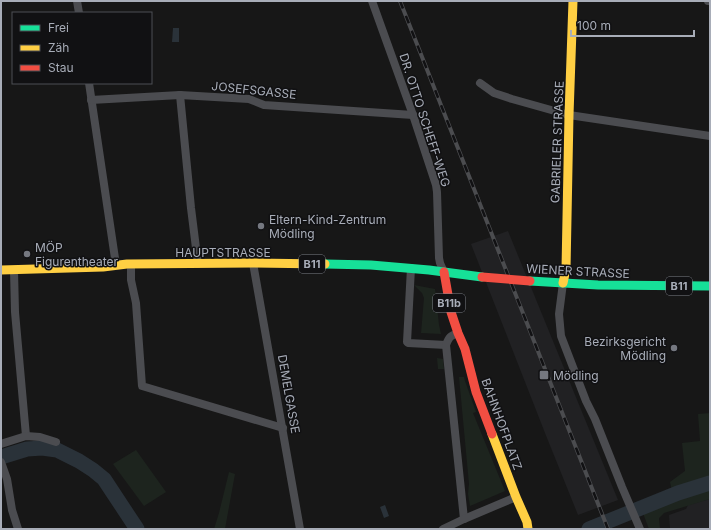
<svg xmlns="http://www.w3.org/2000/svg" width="711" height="530" font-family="Inter,sans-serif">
<rect width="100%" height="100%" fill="#171717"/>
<g fill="#212123">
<path d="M508,231L618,500L578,515L545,433L471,244Z"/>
<path d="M710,499V529H670L669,515L686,509L688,505Z"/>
</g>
<g fill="#1d241e">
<path d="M414,285L435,289L439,325L441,334L421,333L424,298L422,293Z"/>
<path d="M437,358L443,359L444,369H438Z"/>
<path d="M459,377H464L465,381L476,412L473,413L505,491L470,506L468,494L469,484Z"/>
<path d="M710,413V499L664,513L659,518L660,529H649L641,508L672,491L670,482L685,471L682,443L700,441L698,414Z"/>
<path d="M136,450L166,492L144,506L113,464Z"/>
<path d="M229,472L235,474L225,529H214L219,513Z"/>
</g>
<g fill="#2a3239">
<path d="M173,28H179V42H172Z"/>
<path d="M385,505L389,516L384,518L380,507Z"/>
</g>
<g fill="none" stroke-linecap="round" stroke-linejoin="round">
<g stroke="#2a3239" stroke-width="15">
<path d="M1,457L27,449L42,448L57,450L79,461L93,470L104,479L137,529"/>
<path d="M589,529L678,493L710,483"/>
</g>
<g stroke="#4b4c50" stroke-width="8">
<path d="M77,1L79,13"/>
<path d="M372,1L413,115L436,185L437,192L439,258L440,263L444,272"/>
<path d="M708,1H710"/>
<path d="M89,83L116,265"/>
<path d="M480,83L494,93L512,99L569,115L710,136"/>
<path d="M180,95L191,208L198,264"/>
<path d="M91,100L180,95L249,99L264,105L413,115"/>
<path d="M253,263L300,529"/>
<path d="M131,264V280L136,303L142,386L283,428"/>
<path d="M411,268L407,342L408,343L446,345"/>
<path d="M14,270L15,312L26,436"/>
<path d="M563,283L559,314L561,336L586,401L595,419L622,487L640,529"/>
<path d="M458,333C450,336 449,337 446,345L464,519"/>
<path d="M1,444L26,436L40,437L56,442"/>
<path d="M1,462L7,479L12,510L18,529"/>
<path d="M443,529L464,519L516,497"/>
</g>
<g stroke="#16e098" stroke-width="9">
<path d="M325,264L371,265L429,270L482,277"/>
<path d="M530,281L598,285L710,286"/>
</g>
<g stroke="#ffcf43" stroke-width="9">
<path d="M1,270L103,267L127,264L253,263L325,264"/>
<path d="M563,283L566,269L569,115L573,1"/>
<path d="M492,434L516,497L527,522L528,529"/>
</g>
<path stroke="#f24e42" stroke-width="9" d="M444,272L451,312L458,333L465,349L476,392L492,434"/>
<g stroke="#4b4c4f" stroke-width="4">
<path id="rail" d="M400,1L608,529"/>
</g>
<use href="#rail" stroke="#111113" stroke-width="2.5" stroke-dasharray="8" stroke-linecap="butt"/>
<path stroke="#f24e42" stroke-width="9" d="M482,277L530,281"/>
</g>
<g fill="#757880" stroke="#111113" stroke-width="1.5">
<circle cx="261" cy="226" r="4"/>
<circle cx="27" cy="254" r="4"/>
<circle cx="674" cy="348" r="4"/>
<rect x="539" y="370" width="10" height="10" rx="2"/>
</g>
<g text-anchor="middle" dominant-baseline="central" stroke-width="3" stroke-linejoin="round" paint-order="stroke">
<g fill="#111113" stroke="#7b7e86" stroke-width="1">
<rect x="299" y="255" width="26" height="18" rx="3"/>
<rect x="666" y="277" width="26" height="18" rx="3"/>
<rect x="433" y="294" width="32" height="18" rx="3"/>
</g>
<g font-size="11" font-weight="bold" fill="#a8adb8">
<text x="312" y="264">B11</text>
<text x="679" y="286">B11</text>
<text x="449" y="303">B11b</text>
</g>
<g font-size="12" fill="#a8adb8" stroke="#111113">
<text transform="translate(254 90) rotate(6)">JOSEFSGASSE</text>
<text transform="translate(425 120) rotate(72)">DR. OTTO SCHEFF-WEG</text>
<text transform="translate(557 142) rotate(-88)">GABRIELER STRASSE</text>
<text x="223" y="252">HAUPTSTRASSE</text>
<text transform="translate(578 271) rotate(3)">WIENER STRASSE</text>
<text transform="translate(289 394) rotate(80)">DEMELGASSE</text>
<text transform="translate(502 424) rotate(70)">BAHNHOFPLATZ</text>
</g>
<g font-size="12" fill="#a8adb8" stroke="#111113" text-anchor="start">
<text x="269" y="219">Eltern-Kind-Zentrum<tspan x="269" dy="14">Mödling</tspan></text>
<text x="35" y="247">MÖP<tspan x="35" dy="14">Figurentheater</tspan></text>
<text x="666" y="341" text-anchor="end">Bezirksgericht<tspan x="666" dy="14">Mödling</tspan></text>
<text x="553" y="375">Mödling</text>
</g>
</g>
<rect width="711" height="530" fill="none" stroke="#a8adb8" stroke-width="4"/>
<rect x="12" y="12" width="140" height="72" fill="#111113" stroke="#4d4f55"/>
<rect x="20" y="25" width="20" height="6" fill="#16e098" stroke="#4d4f55"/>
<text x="48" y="32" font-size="12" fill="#a8adb8">Frei</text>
<rect x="20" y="45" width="20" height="6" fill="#ffcf43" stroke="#4d4f55"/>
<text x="48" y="52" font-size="12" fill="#a8adb8">Zäh</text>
<rect x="20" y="65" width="20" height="6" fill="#f24e42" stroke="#4d4f55"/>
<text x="48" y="72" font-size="12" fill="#a8adb8">Stau</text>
<path d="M571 30v6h123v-6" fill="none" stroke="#a8adb8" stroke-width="2"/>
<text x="577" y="30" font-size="12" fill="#a8adb8" stroke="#111113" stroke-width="3" paint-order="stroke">100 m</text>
</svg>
